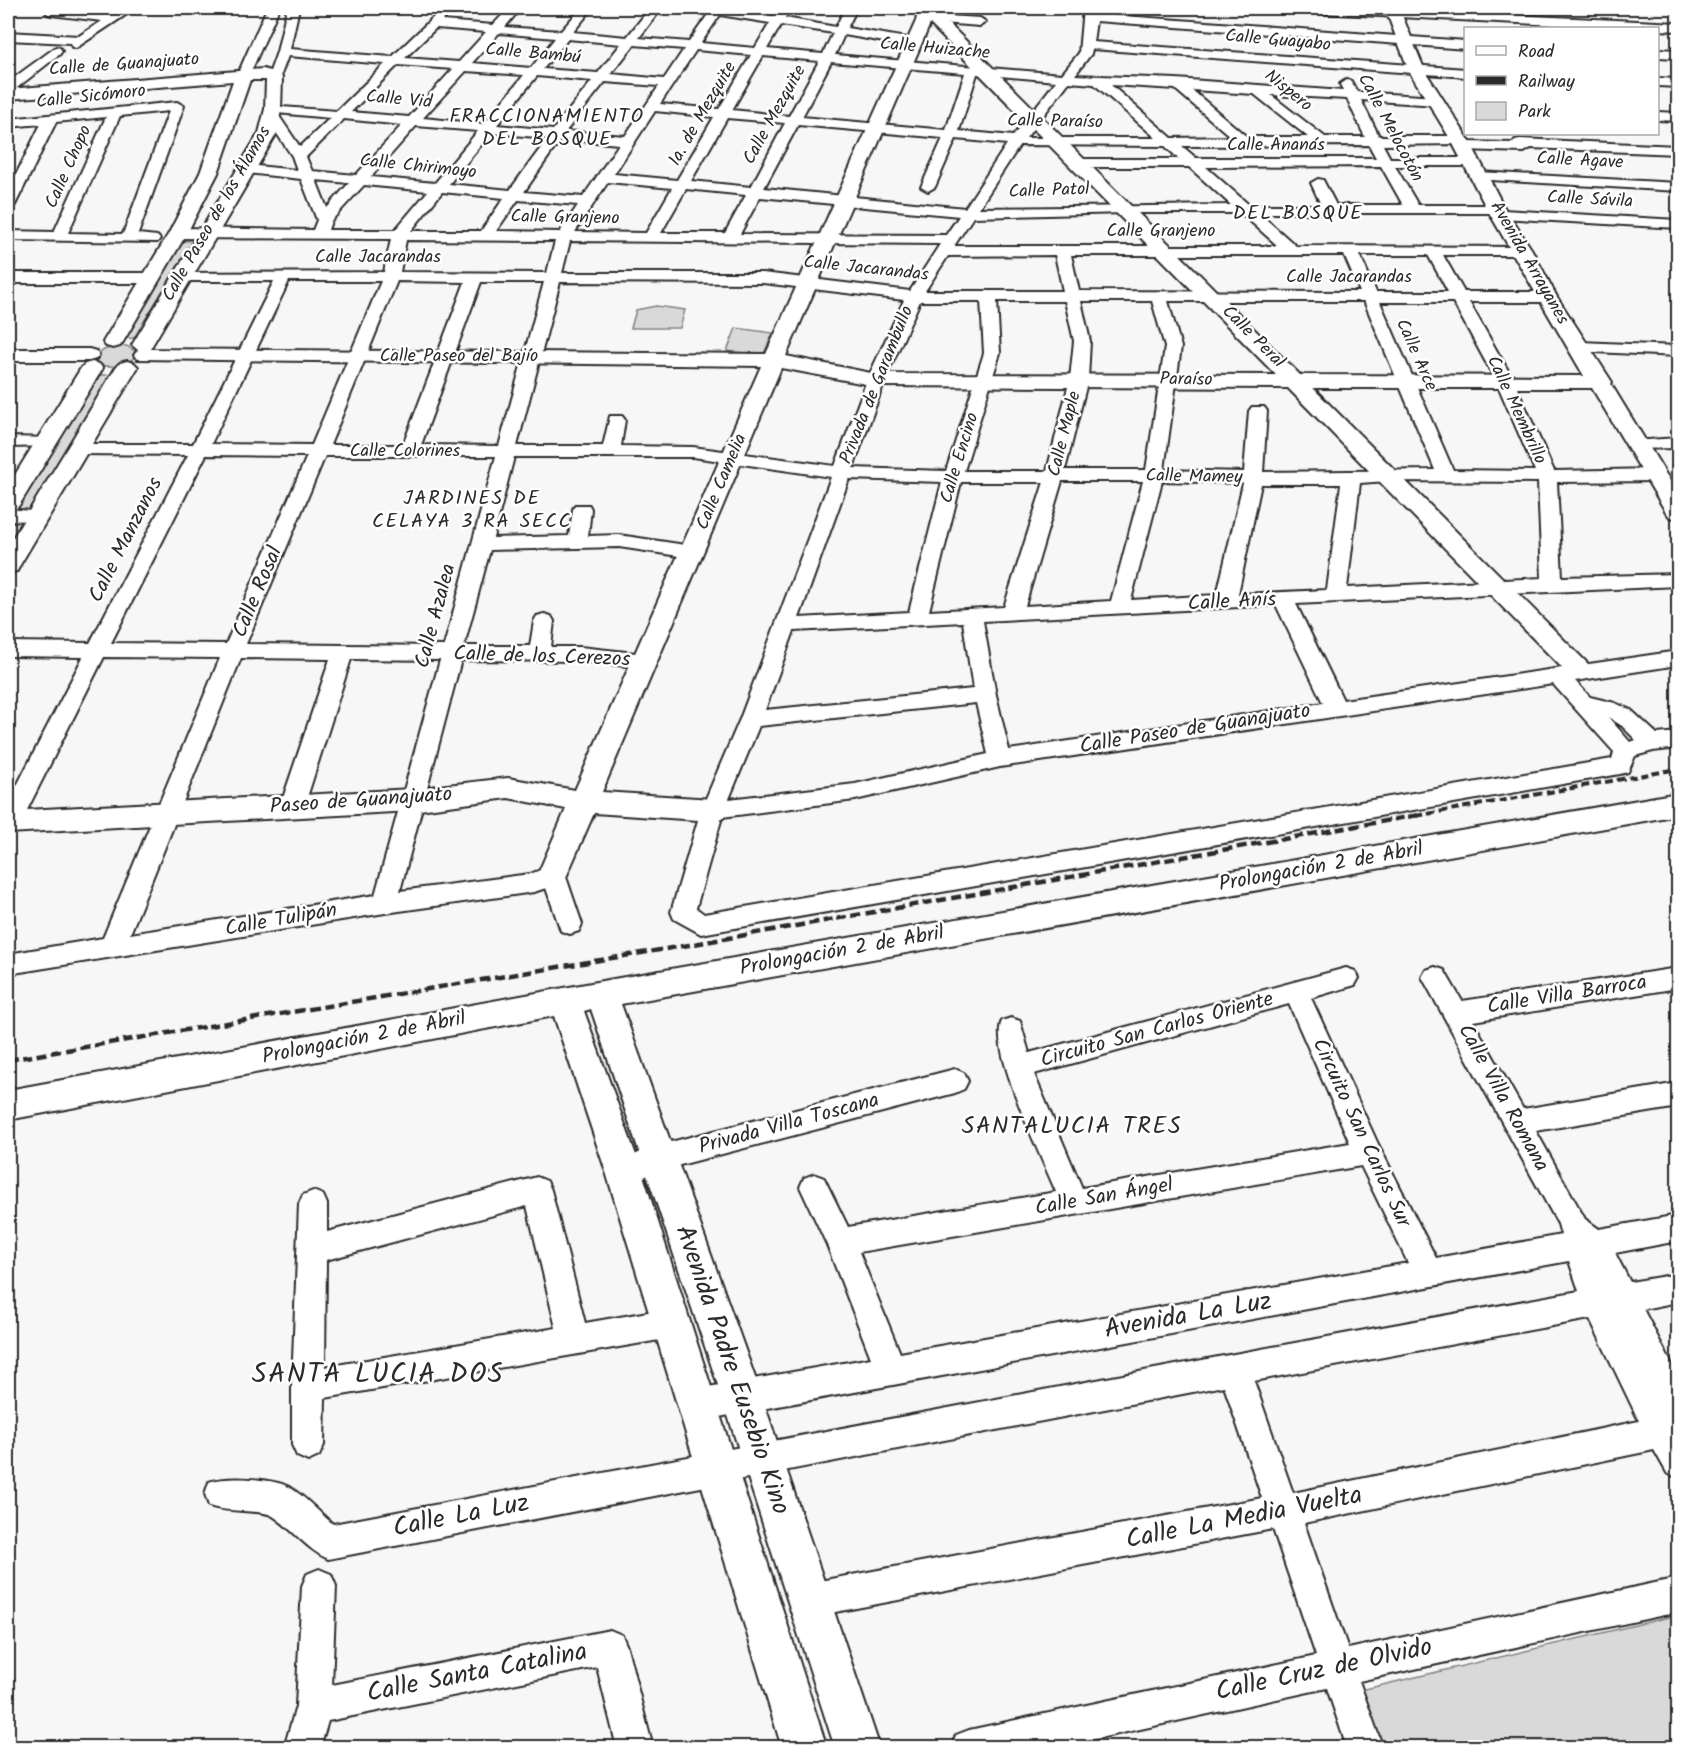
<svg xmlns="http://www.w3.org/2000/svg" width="1686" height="1755" font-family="Kalam,sans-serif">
<rect width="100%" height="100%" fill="#f7f7f7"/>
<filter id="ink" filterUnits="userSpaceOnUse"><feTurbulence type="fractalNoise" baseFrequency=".0167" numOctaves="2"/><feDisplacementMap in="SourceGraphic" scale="12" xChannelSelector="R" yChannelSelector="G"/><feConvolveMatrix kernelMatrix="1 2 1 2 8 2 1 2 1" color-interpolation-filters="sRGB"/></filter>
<g filter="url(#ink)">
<g fill="#d9d9d9" stroke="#828282" stroke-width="1.5">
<path d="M180,241H193L134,338L120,339Z"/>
<path d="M656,306L685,310L680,328H631L636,310Z"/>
<path d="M736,328L773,333L763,355L727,351Z"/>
<path d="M116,346H127L135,351V357C125,366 108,370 95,362V356L104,350Z"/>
<path d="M92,375H113L8,550V513Z"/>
<path d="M1678,1615V1747H1383L1361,1690Z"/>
</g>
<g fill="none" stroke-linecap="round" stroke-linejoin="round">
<g stroke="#2b2b2b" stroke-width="4">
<g id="minor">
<path d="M47,8L111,15L123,8H136L76,48L72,47L70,43L8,40V32L79,36L102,21L51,15L47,14Z"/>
<path d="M267,8H279L249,76L248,79H238L237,76Z"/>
<path d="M287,8H299L290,49L392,57L443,8H455L442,21L493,25L509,8H521L505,27L561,31L581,8H593L573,32L627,37L650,8H662L639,38L689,42L709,13L698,11L696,8H724L774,16L779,8H791L785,18L836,27L845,8H857L847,28L913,39L919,43L913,47L844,35L835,55L1062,74L1079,53L1083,8H1095L1096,14L1466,41V49L1096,21L1093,42L1466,69V77L1092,49L1091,54L1075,75L1176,79L1343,91L1340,84L1346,80L1351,81L1357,92L1437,97L1444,101L1437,105L1361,100L1379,136H1460L1465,137L1466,142L1513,143L1515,140L1520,139L1678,146V154L1531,148L1524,152L1464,150L1459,149L1458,144L1383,145L1390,158H1472L1479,162L1472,166H1395L1418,205H1496L1501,206L1503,210L1678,220V228L1500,218L1495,217L1493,213H1259L1296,246L1527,247L1530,250L1522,255H1443L1464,292H1547L1555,297L1547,302H1469L1514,381L1554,471L1656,469L1663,471L1665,475L1663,479L1656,481L1557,482L1562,577L1678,574V586L1296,604L1343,700L1678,651V665L1575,681L1590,697L1615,703L1631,710L1657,734L1678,732V748L1653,751L1635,756L1628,772L1620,774L701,934L674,919L671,912L701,810L740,719L831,477L693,457H514L493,538L569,536L573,509L575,505H589L591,509L588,536L619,535L692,546L699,548L702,552L699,556L692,558L619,547L490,550L464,646H530L534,621L537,616L544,614L551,616L554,621L551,647H580L645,654L652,656L655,661L652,666L645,668L580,661L461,660L400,891L530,874L553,865L561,867L565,874L582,924L579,931L570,934L561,931L546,888L534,892L385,913L8,974V954L103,938L220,658L104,657L20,824L16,830L8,833V803L83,657L8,656V642L90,643L188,455L78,454L72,453L69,449L72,445L78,444H193L274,281H181L175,279L173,276L175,273L384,272L391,239L178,238L170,233L178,228L313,230L317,220L301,179L246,173L239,169L246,165L297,170L292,156L265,116L270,112L266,109L268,106L337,111L385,64L288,56L279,80H269L268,77L277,52ZM720,15L770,23L755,48L701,43ZM781,25L833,33L823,54L767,49ZM436,28L486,32L459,62L405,58ZM499,33L555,38L531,68L472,63ZM568,39L621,44L598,73L543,69ZM634,45L684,49L664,79L611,74ZM696,50L751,55L719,109L660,104ZM763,56L819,61L789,116L732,110ZM831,62L965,73L946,130L802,117ZM398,65L453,69L409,117L351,112ZM466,71L524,75L484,124L423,118ZM977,74L1056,81L1013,136L959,131ZM537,76L592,81L553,130L497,125ZM605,82L659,86L625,136L566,131ZM1069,82L1094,84L1156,138H1026ZM1111,85L1175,89L1231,137L1172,138ZM1192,90L1254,94L1308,137H1247ZM1271,95L1347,99L1365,137H1325ZM655,111L714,117L677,180L614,174ZM277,113L330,118L300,147ZM727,118L785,123L751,187L691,181ZM344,119L402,125L356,175L312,171L306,157ZM798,125L943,138L921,187L928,191L935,187L956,139L1007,144L965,208L764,188ZM416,126L478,131L435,183L371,177ZM491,133L548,138L510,190L449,184ZM561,139L619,144L583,197L524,192ZM1020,145L1165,146L1179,159H1080L1073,163L1080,167H1189L1231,205L979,208ZM1369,145L1376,158H1196L1182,146ZM1381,166L1403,205H1336L1323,180L1318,179L1311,183L1321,205H1249L1206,167ZM316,180L349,183L327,208ZM608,182L672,188L646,233L575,232ZM364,185L428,191L395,230H328L331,221ZM686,189L746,195L725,233H661ZM442,192L504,198L481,231H411ZM760,197L959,216L946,235L740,234ZM518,200L578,205L560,232L496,231ZM1126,213H1241L1278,246H954L973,217ZM406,240L555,241L547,273L400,272ZM570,241L940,244L910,291L763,273H562ZM1055,255L1063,291H925L948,256ZM1071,255H1344L1360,292L1079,291ZM1360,255H1428L1448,292H1376ZM289,281H381L312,445L211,444ZM397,281L465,282L403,445H330ZM481,282H544L499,446L421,445ZM560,282L763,283L904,300L867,380L835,466L693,447L621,446L625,420L622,416H610L603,446H517ZM920,301H981L984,353L946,471L853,468L885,380ZM997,301H1065L1074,341L1070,379L1047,471H964L1000,353ZM1081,301H1152L1165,347L1146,470H1065L1088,379L1090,341ZM1168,301H1364L1435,470L1263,472L1267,411L1264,407H1252L1249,411L1244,472L1164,470L1181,347ZM1380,302H1453L1496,381L1535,471L1453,470ZM206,455L307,456L226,644L111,643ZM325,456H496L444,646L246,644ZM849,479L942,482L909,612L799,618ZM1062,481H1143L1111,601L1025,606ZM1162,481L1243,483L1217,595L1131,600ZM1388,481L1538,482L1542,578L1347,588L1360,483ZM961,482H1044L1004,607L929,611ZM1261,484H1341L1327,590L1238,594ZM1276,605L1323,703L1009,750L996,695L983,621ZM963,622L973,689L765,710L794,631ZM241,658L330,659L280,807L284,813L292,816L300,813L304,807L351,659L440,660L375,895L130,934ZM1553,684L1614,752L1612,759L704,914L696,908L722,817L855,800L1000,767ZM976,703L988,754L855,784L729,799L759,726ZM1608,717L1622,726L1636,740L1630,742Z"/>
<path d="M1294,8H1362L1678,23V31L1300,12Z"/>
<path d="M933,15L980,18L986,22L980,26L929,22V16Z"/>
<path d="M56,47L60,48L62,51L60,54L13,91L8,92V82Z"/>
<path d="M1658,49L1678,50V58L1658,57Z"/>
<path d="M1658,78L1678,79V87L1658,86Z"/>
<path d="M177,102L184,106L138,234L157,236L160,239L157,242L8,240V231L54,232L106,117L56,122L15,205L8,209V191L41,124L8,127V119ZM169,111L123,234L68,233L120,116Z"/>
<path d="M1658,112L1678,113V121L1658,120Z"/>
<path d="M1479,172L1678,183V191L1474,179L1472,176L1474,173Z"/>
<path d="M8,273H151L159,278L151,283H8Z"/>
<path d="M1579,342L1678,346V356L1573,351L1571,347Z"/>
<path d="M8,437L52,438L55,442L52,446L8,447Z"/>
<path d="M1678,438V448L1633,449L1630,445L1633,441Z"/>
<path d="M8,509L44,512L46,516L44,520L8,521Z"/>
<path d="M1435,967L1444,970L1462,1001L1678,968V988L1473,1021L1523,1109L1678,1083V1107L1536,1131L1585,1219L1599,1229L1678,1215V1241L1615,1253L1630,1282L1678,1274V1302L1643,1309L1678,1376V1478L1667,1473L1654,1450L1304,1523L1348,1649L1678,1578V1612L1359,1681L1383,1748H1347L1327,1688L1054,1748H951L956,1735L969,1730L1316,1656L1273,1529L809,1617L797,1612L792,1600L797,1588L809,1583L1262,1498L1224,1386L328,1559C306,1549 293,1529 273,1516C262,1509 227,1513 209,1506L205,1494L209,1482C226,1476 273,1478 289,1487C305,1496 319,1513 333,1524L1234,1354L1579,1291L1569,1261L697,1421L686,1416L681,1405L686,1394L697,1389L871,1358L827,1245L800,1187L804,1178L814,1174L824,1178L848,1227L1056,1192C1043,1160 988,1048 1002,1021L1011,1018L1020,1021L1029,1053L1346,968L1355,971L1359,978L1355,985L1311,998L1378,1144L1436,1258L1561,1235L1558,1224L1422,977L1426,970ZM1289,1004L1350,1143L1082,1188L1034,1074ZM1361,1166L1408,1263L900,1353L859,1252ZM1590,1319L1639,1421L1293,1493L1254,1381Z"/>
<path d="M955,1069L964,1073L968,1081L964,1089L955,1093L661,1170L624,1185L614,1181L610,1172L614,1163L659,1145Z"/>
<path d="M537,1177L547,1181L551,1190L585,1323L671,1308L682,1313L686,1323L682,1333L671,1338L325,1398L324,1445L319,1456L308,1461L297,1456L292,1445V1385L299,1204L303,1195L313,1191L323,1195L327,1204V1232ZM527,1206L556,1328L325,1367L326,1260Z"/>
<path d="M319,1569L331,1574L336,1586L332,1685L610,1630L622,1635L627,1647L653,1748H617L597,1667L328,1721L320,1748H284L296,1706L302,1586L307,1574Z"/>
</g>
</g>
<g stroke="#2b2b2b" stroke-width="4">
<g id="major">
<path d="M919,8H933L1300,375L1584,376L1487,209L1451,140L1409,71L1385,8H1399L1425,71L1469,140L1505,209L1532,250L1557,297L1612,382L1611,384L1678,494V519L1670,517L1666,512L1592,388H1313L1589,665L1593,671L1589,677L1580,680L1571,677L1288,388L876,386L781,368L602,792L713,799L723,802L727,810L723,818L713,821L594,813L564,882L553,886L542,882L538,874L566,809L508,798L412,811L8,833V811L412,789L508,778L575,790L761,366L137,359L134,355L138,350L132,345L259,133L265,109L266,80H250L218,173L187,233L123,342L120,346L113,348L106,346L103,342L169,233L200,173L233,81L8,99V89L263,69L280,74L282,77L281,109L277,133L150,349L766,354L916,21ZM930,24L1276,375L876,374L786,356Z"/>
<path d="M8,349H89L96,351L99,355L96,359L89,361H8Z"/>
<path d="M127,361L134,363L138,367L20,565L17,571L8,573V546L116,367L120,363Z"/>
<path d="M92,362L99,364L103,368L20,504L16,509L8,511V486L81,368L85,364Z"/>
<path d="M1678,793V815L621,1004L762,1397L880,1748H835L722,1397L591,1009L584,1011L642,1172L827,1748H782L606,1172L554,1016L8,1120V1090L602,981Z"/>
</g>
</g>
<use href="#minor" fill="#fff" fill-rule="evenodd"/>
<use href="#major" fill="#fff" fill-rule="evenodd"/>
<path stroke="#2b2b2b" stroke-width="4" stroke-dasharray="8 4" stroke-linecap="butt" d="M1416,816L1678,769"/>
<path stroke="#2b2b2b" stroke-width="4.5" stroke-dasharray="10 4.5" stroke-linecap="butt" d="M8,1060L689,945L1424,814"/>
</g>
</g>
<g text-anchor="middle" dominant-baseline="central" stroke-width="5" stroke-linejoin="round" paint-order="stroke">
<g font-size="18" fill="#2b2b2b" stroke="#fff">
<text transform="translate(1278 41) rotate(5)">Calle Guayabo</text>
<text transform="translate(935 49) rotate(5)">Calle Huizache</text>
<text transform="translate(533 54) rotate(5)">Calle Bambú</text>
<text transform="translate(124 65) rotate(-4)">Calle de Guanajuato</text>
<text transform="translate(1288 91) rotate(39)">Nispero</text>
<text transform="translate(91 97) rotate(-6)">Calle Sicómoro</text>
<text transform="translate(399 100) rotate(5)">Calle Vid</text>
<text transform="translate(703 114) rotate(-60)">1a. de Mezquite</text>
<text transform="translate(775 115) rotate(-61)">Calle Mezquite</text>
<text transform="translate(1055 122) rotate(1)">Calle Paraíso</text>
<text transform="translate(1390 128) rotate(62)">Calle Melocotón</text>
<text x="1276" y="145">Calle Ananás</text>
<text transform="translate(1580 161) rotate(3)">Calle Agave</text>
<text transform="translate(69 167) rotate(-66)">Calle Chopo</text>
<text transform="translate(418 167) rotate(6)">Calle Chirimoyo</text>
<text transform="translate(1049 191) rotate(-2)">Calle Patol</text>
<text transform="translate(1590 200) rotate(3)">Calle Sávila</text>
<text transform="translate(217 214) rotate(-60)">Calle Paseo de los Álamos</text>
<text transform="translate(565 218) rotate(1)">Calle Granjeno</text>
<text x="1161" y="231">Calle Granjeno</text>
<text x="378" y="257">Calle Jacarandas</text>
<text transform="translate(1529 263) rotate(60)">Avenida Arrayanes</text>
<text transform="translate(866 269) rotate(6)">Calle Jacarandas</text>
<text x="1349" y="277">Calle Jacarandas</text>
<text transform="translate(1253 337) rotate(45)">Calle Peral</text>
<text transform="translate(1416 355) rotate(66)">Calle Arce</text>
<text x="459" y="356">Calle Paseo del Bajío</text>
<text transform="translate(1186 380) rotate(1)">Paraíso</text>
<text transform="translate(877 385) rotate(-68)">Privada de Garambullo</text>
<text transform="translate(1516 410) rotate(65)">Calle Membrillo</text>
<text transform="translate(1065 434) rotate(-76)">Calle Maple</text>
<text x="405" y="451">Calle Colorines</text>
<text transform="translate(960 458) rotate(-73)">Calle Encino</text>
<text transform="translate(1194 477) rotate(1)">Calle Mamey</text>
<text transform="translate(722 482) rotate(-67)">Calle Camelia</text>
</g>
<g font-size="20" letter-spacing="1.5" fill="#2b2b2b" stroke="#fff">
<text x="547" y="117">FRACCIONAMIENTO<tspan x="547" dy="23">DEL BOSQUE</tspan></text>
<text x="1298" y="214">DEL BOSQUE</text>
<text x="472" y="499">JARDINES DE<tspan x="472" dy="23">CELAYA 3 RA SECC</tspan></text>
</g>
<g font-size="21" fill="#2b2b2b" stroke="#fff">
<text transform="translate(126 540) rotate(-63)">Calle Manzanos</text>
<text transform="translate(258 592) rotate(-67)">Calle Rosal</text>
<text transform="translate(1232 602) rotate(-3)">Calle Anís</text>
<text transform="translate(436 616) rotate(-75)">Calle Azalea</text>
<text transform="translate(542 657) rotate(2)">Calle de los Cerezos</text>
<text transform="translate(1195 729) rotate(-9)">Calle Paseo de Guanajuato</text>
<text transform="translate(361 801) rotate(-4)">Paseo de Guanajuato</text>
<text transform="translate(1321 867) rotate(-10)">Prolongación 2 de Abril</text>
<text transform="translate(281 920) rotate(-10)">Calle Tulipán</text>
<text transform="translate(842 951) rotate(-10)">Prolongación 2 de Abril</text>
<text transform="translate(1567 995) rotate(-9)">Calle Villa Barroca</text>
<text transform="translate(1157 1030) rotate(-15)">Circuito San Carlos Oriente</text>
<text transform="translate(364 1038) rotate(-11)">Prolongación 2 de Abril</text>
<text transform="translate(1503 1098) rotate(61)">Calle Villa Romana</text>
<text transform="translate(789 1124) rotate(-15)">Privada Villa Toscana</text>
<text transform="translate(1361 1133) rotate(65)">Circuito San Carlos Sur</text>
<text transform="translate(1104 1197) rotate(-10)">Calle San Ángel</text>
</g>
<g font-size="24" letter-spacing="1.5" fill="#2b2b2b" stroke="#fff">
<text x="1072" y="1126">SANTALUCIA TRES</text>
</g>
<g font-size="26" fill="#2b2b2b" stroke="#fff">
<text transform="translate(1188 1316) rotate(-10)">Avenida La Luz</text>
<text transform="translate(732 1370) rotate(71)">Avenida Padre Eusebio Kino</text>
<text transform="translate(461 1516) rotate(-11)">Calle La Luz</text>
<text transform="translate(1244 1518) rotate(-11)">Calle La Media Vuelta</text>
<text transform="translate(1324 1670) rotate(-12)">Calle Cruz de Olvido</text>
<text transform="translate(477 1673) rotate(-11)">Calle Santa Catalina</text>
</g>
<g font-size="28" letter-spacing="1.5" fill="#2b2b2b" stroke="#fff">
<text x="378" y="1374">SANTA LUCIA DOS</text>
</g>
</g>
<rect width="1686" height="1755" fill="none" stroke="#fff" stroke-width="30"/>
<rect x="15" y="15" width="1656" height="1725" fill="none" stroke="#2b2b2b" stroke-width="2" filter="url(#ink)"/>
<rect x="1464" y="27" width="195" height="108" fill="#ffffff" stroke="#aaaaaa" stroke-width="1.5"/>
<rect x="1476" y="46" width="30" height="9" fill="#ffffff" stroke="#aaaaaa" stroke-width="1.5"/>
<text x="1518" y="57" font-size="18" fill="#2b2b2b">Road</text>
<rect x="1476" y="76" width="30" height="9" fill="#2b2b2b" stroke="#aaaaaa" stroke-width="1.5"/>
<text x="1518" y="87" font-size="18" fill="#2b2b2b">Railway</text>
<rect x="1476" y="102" width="30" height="18" fill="#d9d9d9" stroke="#aaaaaa" stroke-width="1.5"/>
<text x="1518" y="117" font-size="18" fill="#2b2b2b">Park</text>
</svg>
